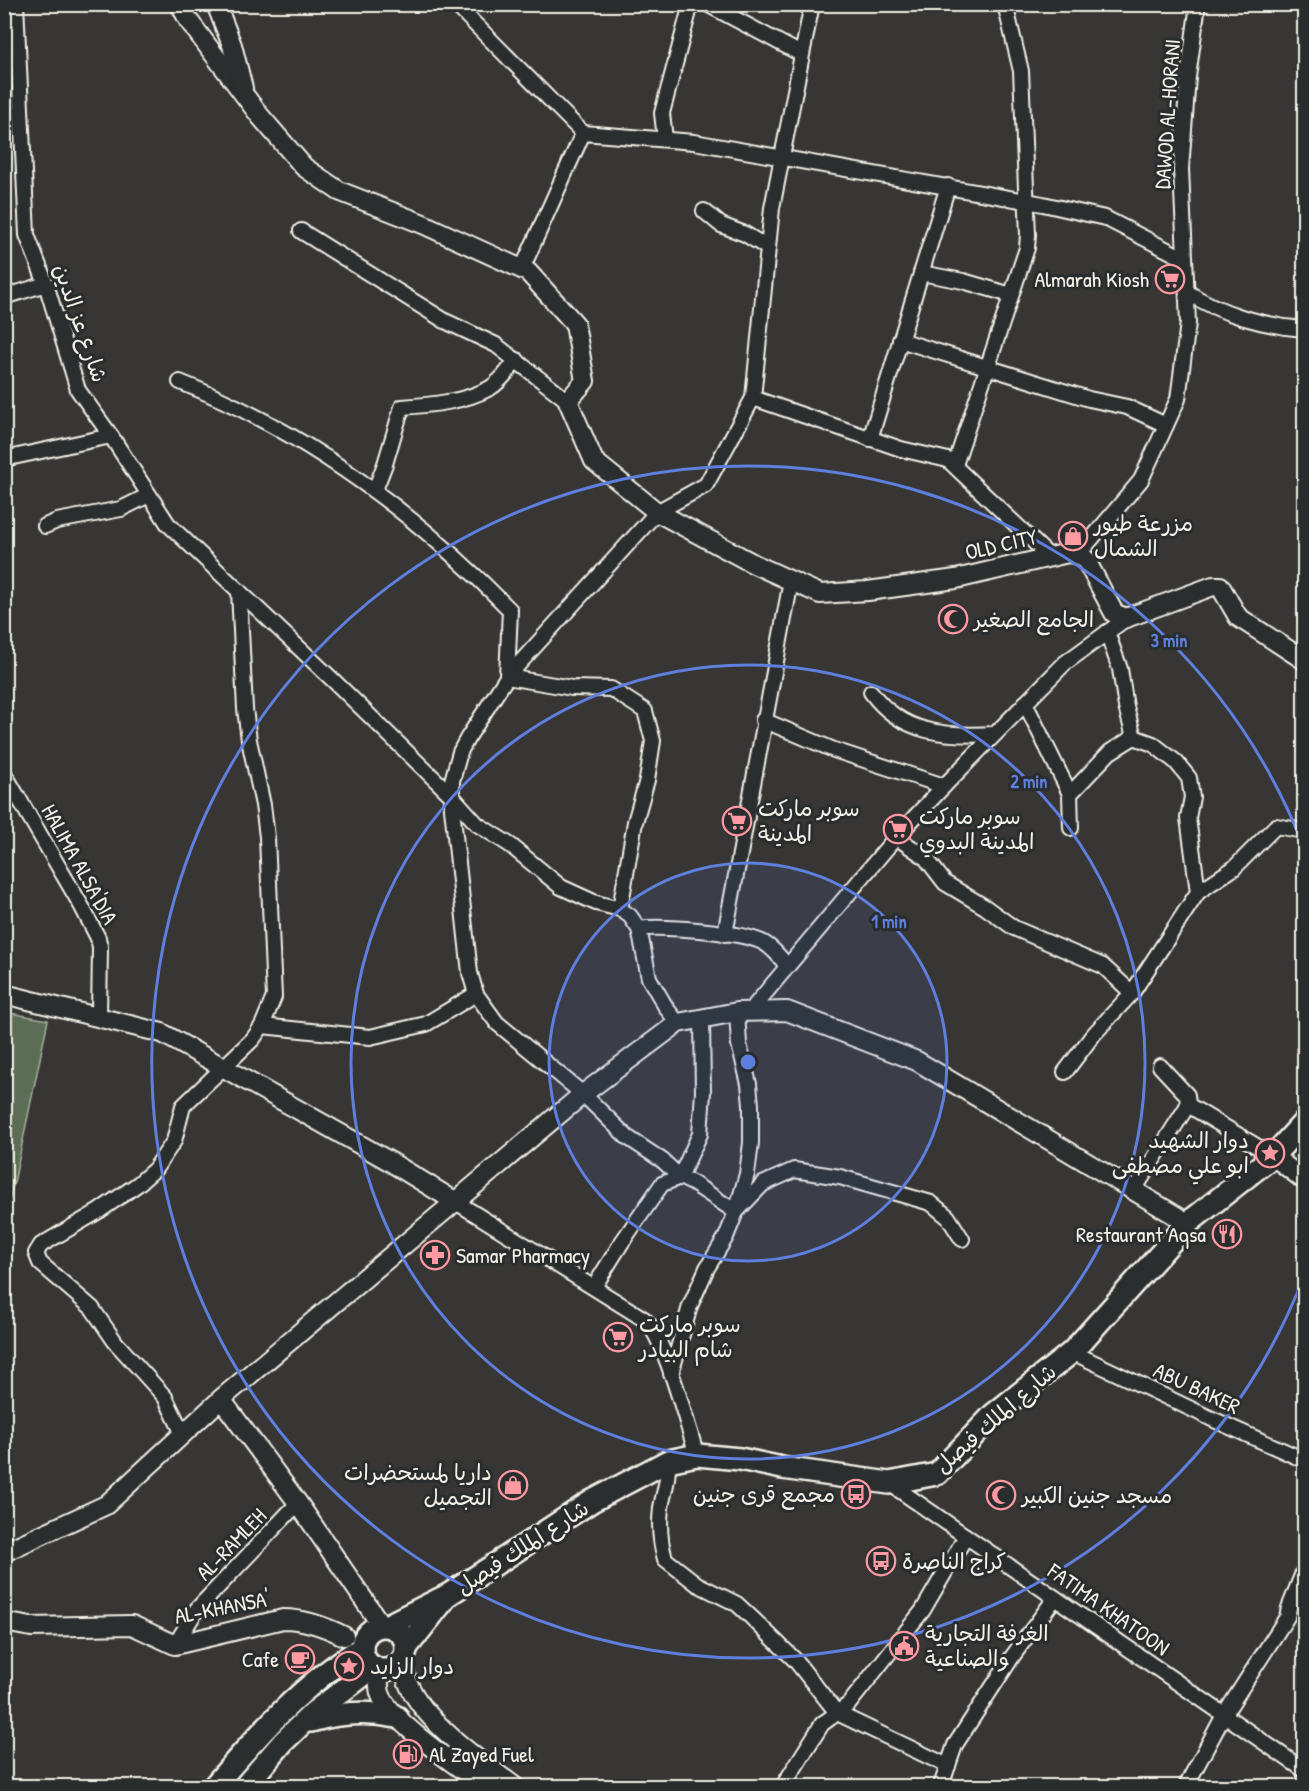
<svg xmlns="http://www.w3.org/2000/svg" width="1309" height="1791" font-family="'Patrick Hand','Playpen Sans Arabic',sans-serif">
<rect width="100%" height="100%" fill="#373635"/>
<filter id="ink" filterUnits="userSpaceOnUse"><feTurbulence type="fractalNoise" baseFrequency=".0167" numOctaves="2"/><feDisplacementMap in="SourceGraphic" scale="12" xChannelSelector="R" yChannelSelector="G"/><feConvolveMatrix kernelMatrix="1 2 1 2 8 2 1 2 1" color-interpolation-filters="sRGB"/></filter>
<g filter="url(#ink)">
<path fill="#5c6d56" stroke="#a8af9f" stroke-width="1.5" d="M5,1012L48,1020L15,1178L5,1217Z"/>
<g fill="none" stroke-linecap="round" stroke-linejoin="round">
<g stroke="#f4f1e8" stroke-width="18">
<g id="street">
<path d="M16,4L27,235L46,284L78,390L111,436L168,524L334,681L452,796L477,824L510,845L561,887L596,903L620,909L630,916L639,929L649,978L667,1009L678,1023"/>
<path d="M455,4L583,133"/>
<path d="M707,4L801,54"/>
<path d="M812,4L772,208L753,398L706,485L657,512L507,677L467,739L460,752L452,781V808L470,973L476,994L497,1023L583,1094L627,1137L663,1161L680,1177L694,1184L736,1212L763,1184L794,1170L840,1177L931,1203L948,1217L962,1239"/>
<path d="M665,139L662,113L691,4"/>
<path d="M704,211L721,225L745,234L768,248"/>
<path d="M301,231L445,321L496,345L568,401"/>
<path d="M522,269L583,133L694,142L1043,204L1105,218L1185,259"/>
<path d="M921,273L963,281L1011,295"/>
<path d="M1187,292C1221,314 1264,326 1304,329"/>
<path d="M4,297L46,284"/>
<path d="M900,340L1089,399L1127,407L1166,425"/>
<path d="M180,382C307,432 415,513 510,610L507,677L572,688L611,689L645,711L653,741L647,780L635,822L620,909"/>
<path d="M753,398L901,449L948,460L1050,557"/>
<path d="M870,439L948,186"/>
<path d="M4,459L111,436"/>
<path d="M955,465L1027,248L1028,235L1021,71L1005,4"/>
<path d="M375,490L385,464L402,407C430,405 465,402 490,388C501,382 509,369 517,360"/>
<path d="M45,526L57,521L121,509L149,495"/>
<path d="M1078,555L1141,480L1178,399L1188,323L1181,169L1188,77L1198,4"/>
<path d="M871,692C901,734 947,737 994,734"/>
<path d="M1025,703L1070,794L1071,828"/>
<path d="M763,720L834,750L944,786"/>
<path d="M4,773L82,907L98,938L100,947L99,1016"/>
<path d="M1070,794L1110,752L1134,737"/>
<path d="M896,837L925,857L945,883L985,907L1014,928L1103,966L1132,993"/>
<path d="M1198,892L1234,868L1276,826L1304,831"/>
<path d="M639,929C660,925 745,932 764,943C773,948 781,958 787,966"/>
<path d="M725,934L791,581"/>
<path d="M751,1010L896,837L944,786L1065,663L1127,618"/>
<path d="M262,1026L370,1037L426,1024L476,994"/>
<path d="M1160,1066L1187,1095L1188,1105"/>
<path d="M1065,1072L1093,1035L1132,993L1198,892L1188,818L1192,797L1189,778L1176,762L1153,744L1134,737L1126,707L1120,669L1107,632"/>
<path d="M1134,1190L1188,1105L1273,1156"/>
<path d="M456,1202L644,1319C665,1336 687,1426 697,1455"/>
<path d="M594,1287L622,1242L662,1184L680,1177L700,1134L703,1092L702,1020"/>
<path d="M1072,1352L1210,1418L1304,1460"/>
<path d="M671,1374L690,1306L707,1268L726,1237L736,1212L747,1174L751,1143V1105L749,1084L739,1044L737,1012"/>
<path d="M183,1434L165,1397L116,1343L92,1308L40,1263L36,1253L41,1245L99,1211L138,1184L155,1169L174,1141L183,1106L253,1039L262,1026L274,997L267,837L263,805L249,740L245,709L239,591"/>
<path d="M668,1461C669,1480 664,1490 661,1508C659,1525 660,1542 665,1559L697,1584L737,1604L752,1618L795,1660L837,1713L948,1766"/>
<path d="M889,1483L1304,1770"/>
<path d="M175,1645L197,1609L298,1503"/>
<path d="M783,1786L822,1724L849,1704L923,1610L966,1536"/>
<path d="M941,1786L955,1745L1012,1657L1055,1598"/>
<path d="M1186,1786L1224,1715L1287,1617L1289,1608L1304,1570"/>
</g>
</g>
<g stroke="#f4f1e8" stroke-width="22">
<g id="secondary">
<path d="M180,4L189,21L260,116L304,167L339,191L423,224L528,272L575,324L585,381L568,401L594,461L657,512L754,564L820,594L868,591L956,579L1068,553L1080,555L1086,560L1114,613L1126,618L1213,586H1220L1238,617L1304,660"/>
<path d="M216,4L232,45L243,88"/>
<path d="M4,994L162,1033L389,1161L456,1202"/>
<path d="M1273,1156L1304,1180"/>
<path d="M221,1399L298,1503L381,1625"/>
<path d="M4,1552L106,1505L221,1399L583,1094L678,1023L737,1012L787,1011L917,1061L1188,1223"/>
<path d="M4,1620L9,1623L31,1627L132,1625L175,1645L283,1619C305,1619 324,1626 344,1636"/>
<path d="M403,1660C404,1668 405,1676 408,1683C423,1721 481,1762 514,1786"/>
<path d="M379,1669C379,1676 378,1686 380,1693C389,1721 460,1768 485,1786"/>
</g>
</g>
<g stroke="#f4f1e8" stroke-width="26">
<g id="primary">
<path d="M388,1625L448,1595L592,1501L668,1461L697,1455L740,1459L782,1468L889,1483L937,1474L993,1415L1072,1352L1188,1223L1273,1156L1304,1122"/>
<circle cx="384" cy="1648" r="22"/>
<path d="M407,1647L444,1600"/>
<path d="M311,1721C340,1712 367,1711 397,1717"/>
<path d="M214,1786C258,1735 303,1683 362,1648"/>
<path d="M245,1786L283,1742L313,1713L374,1667"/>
</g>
</g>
<use href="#street" stroke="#2a2d2e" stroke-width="14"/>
<use href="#secondary" stroke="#2a2d2e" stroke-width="18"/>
<use href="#primary" stroke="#2a2d2e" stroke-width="21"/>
</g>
</g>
<circle cx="748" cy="1062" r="199" fill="#5e7fdd" fill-opacity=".12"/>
<g fill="none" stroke="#5e7fdd" stroke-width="3">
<circle cx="748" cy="1062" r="199"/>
<circle cx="748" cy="1062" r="397"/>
<path d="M1304 1276A596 596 0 1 1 1304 848"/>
</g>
<defs>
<g id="supermarket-ring" transform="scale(1.5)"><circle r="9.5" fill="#2a2d2e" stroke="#ff9aa2" stroke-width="1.5"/><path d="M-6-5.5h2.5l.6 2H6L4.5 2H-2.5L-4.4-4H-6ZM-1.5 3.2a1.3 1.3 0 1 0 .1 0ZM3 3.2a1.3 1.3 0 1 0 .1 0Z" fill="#ff9aa2"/></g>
<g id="shop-ring" transform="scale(1.5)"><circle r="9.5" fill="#2a2d2e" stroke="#ff9aa2" stroke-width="1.5"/><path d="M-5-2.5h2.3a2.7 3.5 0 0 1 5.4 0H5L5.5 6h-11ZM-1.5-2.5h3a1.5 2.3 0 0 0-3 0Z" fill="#ff9aa2"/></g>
<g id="mosque-ring" transform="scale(1.5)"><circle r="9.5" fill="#2a2d2e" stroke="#ff9aa2" stroke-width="1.5"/><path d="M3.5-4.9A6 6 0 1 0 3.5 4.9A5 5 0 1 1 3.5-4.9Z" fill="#ff9aa2"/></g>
<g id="sight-ring" transform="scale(1.5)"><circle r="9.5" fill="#2a2d2e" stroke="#ff9aa2" stroke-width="1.5"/><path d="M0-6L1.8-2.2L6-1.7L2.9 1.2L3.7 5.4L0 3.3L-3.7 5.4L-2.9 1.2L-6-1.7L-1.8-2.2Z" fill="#ff9aa2"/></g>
<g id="restaurant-ring" transform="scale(1.5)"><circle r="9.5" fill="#2a2d2e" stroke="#ff9aa2" stroke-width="1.5"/><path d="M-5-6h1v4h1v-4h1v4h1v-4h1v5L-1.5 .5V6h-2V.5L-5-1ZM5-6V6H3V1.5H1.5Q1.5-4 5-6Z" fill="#ff9aa2"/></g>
<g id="pharmacy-ring" transform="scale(1.5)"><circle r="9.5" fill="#2a2d2e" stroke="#ff9aa2" stroke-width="1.5"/><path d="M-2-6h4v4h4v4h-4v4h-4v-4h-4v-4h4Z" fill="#ff9aa2"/></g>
<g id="bus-ring" transform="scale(1.5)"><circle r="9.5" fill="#2a2d2e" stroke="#ff9aa2" stroke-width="1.5"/><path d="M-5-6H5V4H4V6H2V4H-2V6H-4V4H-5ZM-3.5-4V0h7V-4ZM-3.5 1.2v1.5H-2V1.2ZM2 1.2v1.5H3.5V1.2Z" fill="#ff9aa2"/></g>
<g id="civic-ring" transform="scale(1.5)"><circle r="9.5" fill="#2a2d2e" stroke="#ff9aa2" stroke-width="1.5"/><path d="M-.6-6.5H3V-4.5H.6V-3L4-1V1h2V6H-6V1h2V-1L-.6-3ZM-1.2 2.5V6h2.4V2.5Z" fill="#ff9aa2"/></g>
<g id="cafe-ring" transform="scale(1.5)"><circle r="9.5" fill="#2a2d2e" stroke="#ff9aa2" stroke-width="1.5"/><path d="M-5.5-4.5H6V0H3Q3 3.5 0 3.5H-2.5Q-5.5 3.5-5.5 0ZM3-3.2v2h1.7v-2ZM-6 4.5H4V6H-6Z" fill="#ff9aa2"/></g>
<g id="fuel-ring" transform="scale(1.5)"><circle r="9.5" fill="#2a2d2e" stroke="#ff9aa2" stroke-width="1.5"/><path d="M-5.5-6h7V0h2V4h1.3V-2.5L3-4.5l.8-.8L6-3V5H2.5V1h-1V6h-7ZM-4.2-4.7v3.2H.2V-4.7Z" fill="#ff9aa2"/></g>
</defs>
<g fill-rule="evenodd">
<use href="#supermarket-ring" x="1170" y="279"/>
<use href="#shop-ring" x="1073" y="536"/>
<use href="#mosque-ring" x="953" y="619"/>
<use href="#supermarket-ring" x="737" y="821"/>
<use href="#supermarket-ring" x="898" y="829"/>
<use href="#sight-ring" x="1270" y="1153"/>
<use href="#restaurant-ring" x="1227" y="1234"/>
<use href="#pharmacy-ring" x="435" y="1255"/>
<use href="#supermarket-ring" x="618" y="1337"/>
<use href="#shop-ring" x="513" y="1485"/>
<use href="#bus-ring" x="856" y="1494"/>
<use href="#mosque-ring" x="1001" y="1495"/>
<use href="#bus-ring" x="881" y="1561"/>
<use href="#civic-ring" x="904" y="1646"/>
<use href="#cafe-ring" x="300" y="1659"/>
<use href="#sight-ring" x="349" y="1666"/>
<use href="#fuel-ring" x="408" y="1754"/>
</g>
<g text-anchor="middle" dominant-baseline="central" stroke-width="6" stroke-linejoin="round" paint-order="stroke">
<g font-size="22" fill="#f4f1e8" stroke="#2a2d2e">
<text transform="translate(1167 114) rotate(-86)">DAWOD AL-HORANI</text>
<text transform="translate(81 323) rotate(71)">شارع عز الدين</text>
<text transform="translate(1001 544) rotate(-13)">OLD CITY</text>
<text transform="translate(80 864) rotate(61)">HALIMA ALSA'DIA</text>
<text transform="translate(1197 1388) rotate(25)">ABU BAKER</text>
<text transform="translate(995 1418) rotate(-41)">شارع الملك فيصل</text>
<text transform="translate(231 1544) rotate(-46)">AL-RAMLEH</text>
<text transform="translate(522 1547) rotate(-33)">شارع الملك فيصل</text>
<text transform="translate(222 1607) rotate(-11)">AL-KHANSA'</text>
<text transform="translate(1109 1609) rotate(35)">FATIMA KHATOON</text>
</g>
<g font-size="22" fill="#f4f1e8" stroke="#2a2d2e" text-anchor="start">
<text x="1149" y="279" text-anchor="end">Almarah Kiosh</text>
<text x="1094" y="523">مزرعة طيور<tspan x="1094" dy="25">الشمال</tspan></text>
<text x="974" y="619">الجامع الصغير</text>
<text x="758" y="808">سوبر ماركت<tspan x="758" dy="25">المدينة</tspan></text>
<text x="919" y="816">سوبر ماركت<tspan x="919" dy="25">المدينة البدوي</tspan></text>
<text x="1249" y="1140" text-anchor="end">دوار الشهيد<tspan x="1249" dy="25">ابو علي مصطفى</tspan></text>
<text x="1206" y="1234" text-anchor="end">Restaurant Aqsa</text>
<text x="456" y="1255">Samar Pharmacy</text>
<text x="639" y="1324">سوبر ماركت<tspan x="639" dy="25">شام البيادر</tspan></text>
<text x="492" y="1472" text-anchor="end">داريا لمستحضرات<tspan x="492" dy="25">التجميل</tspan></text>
<text x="835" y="1494" text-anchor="end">مجمع قرى جنين</text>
<text x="1022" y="1495">مسجد جنين الكبير</text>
<text x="902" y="1561">كراج الناصرة</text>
<text x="925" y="1633">الغرفة التجارية<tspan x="925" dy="25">والصناعية</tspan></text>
<text x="279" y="1659" text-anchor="end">Cafe</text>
<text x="370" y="1666">دوار الزايد</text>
<text x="429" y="1754">Al Zayed Fuel</text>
</g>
</g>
<circle cx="748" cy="1062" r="9" fill="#5e7fdd" stroke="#2a2d2e" stroke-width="3"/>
<g font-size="18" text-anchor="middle" font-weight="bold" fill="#5e7fdd" stroke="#2a2d2e" stroke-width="6" stroke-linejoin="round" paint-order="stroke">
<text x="1169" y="647">3 min</text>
<text x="1029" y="788">2 min</text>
<text x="889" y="928">1 min</text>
</g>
<rect width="1309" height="1791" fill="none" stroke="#2a2d2e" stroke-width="24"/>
<rect x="12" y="12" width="1285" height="1767" fill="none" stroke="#f4f1e8" stroke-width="2" filter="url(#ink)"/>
</svg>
